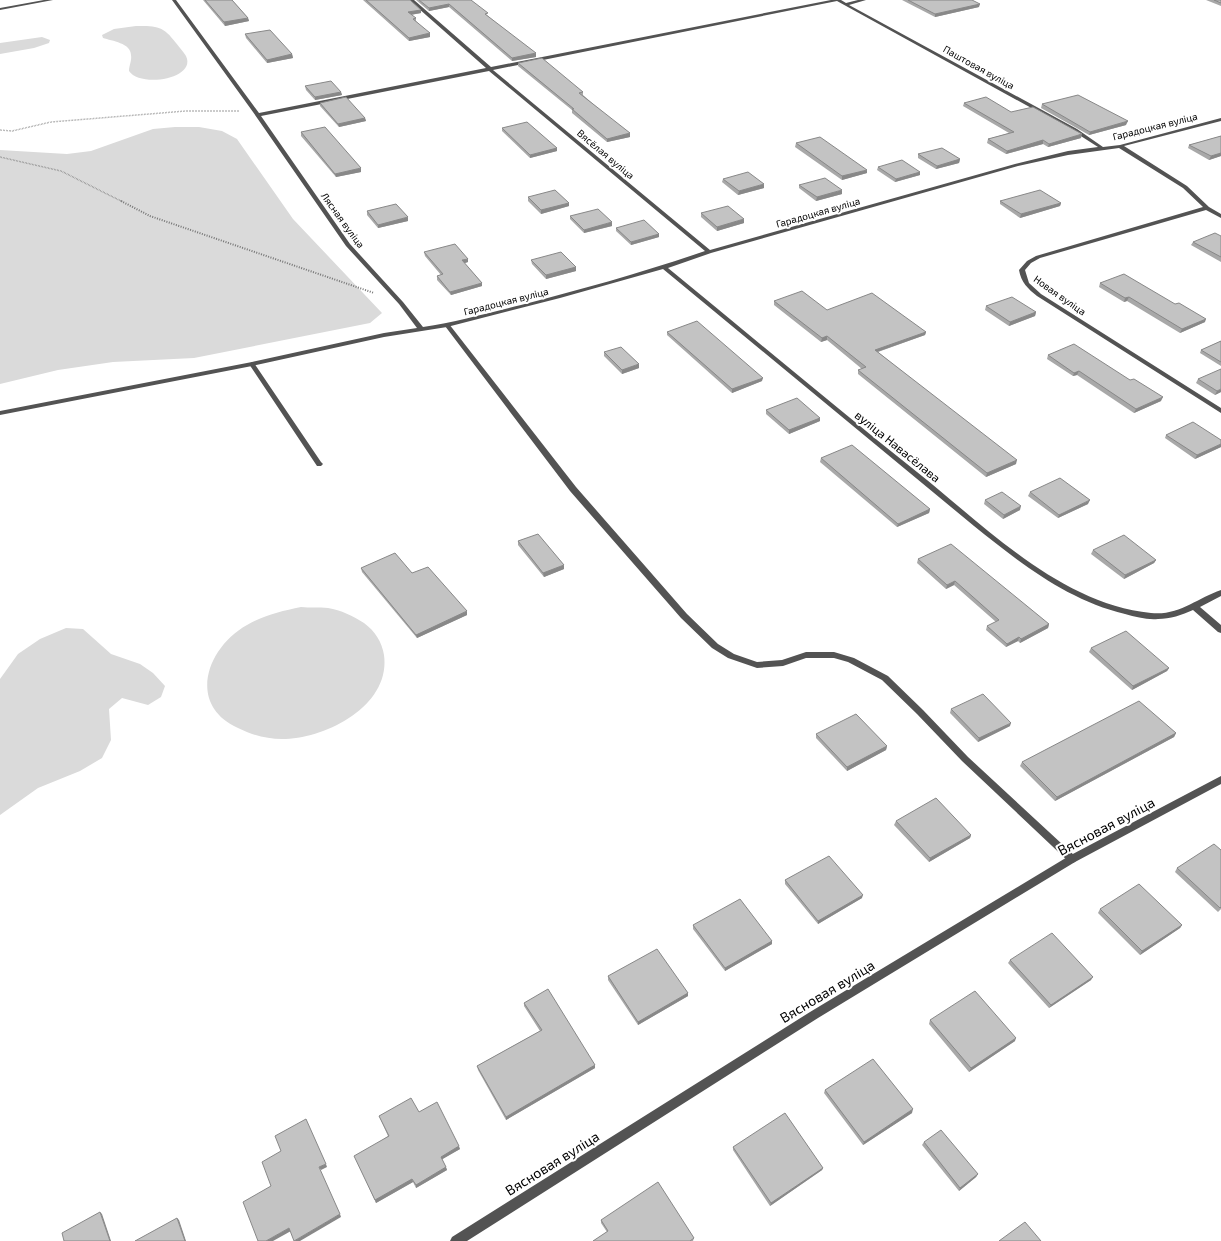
<svg xmlns="http://www.w3.org/2000/svg" width="1221" height="1241" font-family="'Exo 2',sans-serif">
<rect width="100%" height="100%" fill="#fff"/>
<g fill="#dadada">
<path d="M136,26C158,26 163,26 176,43C179,47 183,51 186,56C197,79 140,88 129,71C129,66 132,60 131,55C131,43 112,41 103,38L102,35L114,29Z"/>
<path d="M42,37L50,40L49,43L34,48L0,54V43Z"/>
<path d="M175,127H199L222,131L237,139L293,219L382,313L370,323L194,358L113,362L58,370L0,384V150L67,154L91,151L153,129Z"/>
<path d="M301,607C310,608 319,607 328,608C341,610 353,616 364,623C375,631 382,642 384,655C391,706 325,739 282,739C267,739 252,735 238,728C187,705 206,648 247,625C264,615 282,611 301,607Z"/>
<path d="M66,628L83,629L111,654L140,664L153,673L165,686L161,697L148,705L122,698L109,709L111,740L102,758L80,771L38,788L0,815V679L18,654L40,639Z"/>
</g>
<g fill="none" stroke-linecap="round" stroke-linejoin="round">
<g stroke="#757575" stroke-width="1.5" stroke-dasharray="0.5 1" stroke-linecap="butt">
<path d="M0,130L12,131L51,122L186,111H240"/>
<path d="M0,157L61,171L123,202"/>
</g>
<path stroke="#757575" stroke-width="2" stroke-dasharray="1 1.5" stroke-linecap="butt" d="M121,201L150,216L374,293"/>
<g fill="#535353" fill-rule="evenodd">
<path d="M447,323L449,324L576,487L687,614L718,644L734,654L757,662L782,660L806,652H834L854,658L888,676L923,710L968,757L1075,856L1077,859L1075,862L1072,863L1069,862L962,761L917,714L882,680L848,662L834,658H806L783,666L757,668L728,658L712,648L681,618L570,491L445,326L444,325Z"/>
<path d="M252,362L254,363L321,462L323,464L321,466H317L249,364Z"/>
</g>
<g fill="#535353" fill-rule="evenodd">
<path d="M44,0H53L0,10V8Z"/>
<path d="M172,0H176L259,113L486,68L409,0H414L491,67L831,0H841L846,3L858,0H866L849,5L1077,129L1103,147L1120,145L1221,118V121L1124,146L1187,186L1209,207L1221,214V218L1206,210L1040,258L1031,263L1025,270L1029,283L1041,294L1221,408V413L1037,296C1028,289 1021,282 1019,270L1027,261L1036,256L1203,207L1183,188L1119,148L1068,155L1018,166L711,253L668,268C751,336 833,405 917,472C985,526 1060,604 1151,613C1179,616 1197,598 1221,590V596L1200,607L1221,625V633L1218,632L1193,610C1182,615 1170,619 1158,619C1147,620 1136,617 1125,614C1067,600 1020,563 974,526L663,269L560,298L447,327L384,337L252,366L0,415V411L252,362L384,333L417,328L399,304L346,246L253,112ZM837,1L1073,131L1098,147L1068,151L1015,164L710,250L493,70ZM489,71L705,251C644,272 583,289 521,305C488,313 456,322 423,327L403,302L350,244L261,116Z"/>
<path d="M1221,776V784L1075,862L818,1018L467,1241H450L452,1237L810,1012L1069,856Z"/>
</g>
</g>
<g fill="#a8a8a8">
<path d="M203,0H232L248,18L249,21L225,26Z"/>
<path d="M363,0H410L421,10V13L411,15L416,18V21L430,37L409,41Z"/>
<path d="M416,0H471L488,16L536,57L512,61L449,7L429,11Z"/>
<path d="M902,0H972L979,7L935,17Z"/>
<path d="M1206,0H1221V6Z"/>
<path d="M245,34L292,54L293,58L267,63L246,38Z"/>
<path d="M518,63L583,92V95L630,137L607,142L572,113V110L518,66Z"/>
<path d="M305,86L341,92L342,95L315,100L306,90Z"/>
<path d="M320,103L365,118L366,121L339,127L320,106Z"/>
<path d="M964,103L1011,112L1081,138L1048,147L1043,144L1006,154L987,143L988,139L1009,133L963,106Z"/>
<path d="M1042,104L1126,125L1089,135L1041,108Z"/>
<path d="M502,128L557,148V151L530,158L502,131Z"/>
<path d="M301,132L361,172L336,177L301,136Z"/>
<path d="M1221,136V156L1209,160L1188,148L1189,145Z"/>
<path d="M796,143L867,173L842,180L795,147Z"/>
<path d="M918,154L960,159L959,163L936,169L918,158Z"/>
<path d="M878,167L920,172V175L895,182L877,170Z"/>
<path d="M723,179L764,188L738,195L722,182Z"/>
<path d="M799,185L842,194L816,201L799,188Z"/>
<path d="M528,197L569,203V206L541,214L528,201Z"/>
<path d="M1000,201L1061,203L1060,206L1020,218L1000,204Z"/>
<path d="M367,211L408,221L378,228L367,215Z"/>
<path d="M701,213L744,223L717,231L701,217Z"/>
<path d="M570,216L612,226L584,233L570,219Z"/>
<path d="M616,228L659,234V237L631,245L616,231Z"/>
<path d="M1221,236V262L1191,245L1193,242Z"/>
<path d="M424,252L468,262L464,263L482,283V286L451,295L437,280V276L441,275L425,256Z"/>
<path d="M531,260L576,267V271L546,279L532,264Z"/>
<path d="M1100,283L1205,322L1180,333L1127,301L1124,302L1099,287Z"/>
<path d="M774,301L827,310L926,332L925,335L878,352L1016,464L986,477L858,374V370L862,369L827,340L821,342L774,305Z"/>
<path d="M986,306L1036,312L1035,316L1009,326L985,310Z"/>
<path d="M667,332L762,381L732,393L667,335Z"/>
<path d="M1221,341V366L1200,353L1201,350Z"/>
<path d="M604,352L639,368L622,374L604,356Z"/>
<path d="M1048,355L1130,380L1161,401L1134,413L1077,375L1073,376L1047,359Z"/>
<path d="M1198,379L1221,392L1215,395L1196,383Z"/>
<path d="M766,410L820,418V421L789,434L766,414Z"/>
<path d="M1166,435L1221,440V447L1195,459L1165,438Z"/>
<path d="M821,458L930,509L929,513L897,527L820,462Z"/>
<path d="M1030,492L1088,504L1058,518L1028,496Z"/>
<path d="M985,500L1020,510L1003,519L984,504Z"/>
<path d="M518,541L564,569L544,577L518,545Z"/>
<path d="M1093,550L1156,560L1154,563L1124,579L1091,554Z"/>
<path d="M918,559L1049,624L1048,628L1020,643L1018,641L1006,647L986,630L987,626L996,622L954,585L946,589L917,563Z"/>
<path d="M361,568L412,573L467,615L417,638L362,572Z"/>
<path d="M1091,648L1169,668L1167,671L1132,690L1089,652Z"/>
<path d="M951,709L1010,726L978,742L950,713Z"/>
<path d="M1176,733L1174,737L1055,801L1020,766L1022,762Z"/>
<path d="M816,734L887,746L886,750L847,771L816,738Z"/>
<path d="M896,821L971,835L970,838L929,862L894,825Z"/>
<path d="M1221,850V909L1218,912L1175,872L1177,868Z"/>
<path d="M785,880L862,898L818,924L785,884Z"/>
<path d="M1100,909L1182,925L1180,928L1140,955L1098,913Z"/>
<path d="M693,925L772,941V944L725,971L693,929Z"/>
<path d="M1010,960L1091,980L1049,1008L1008,963Z"/>
<path d="M608,976L688,993V996L638,1025L608,980Z"/>
<path d="M524,1003L595,1068L506,1120L478,1070L477,1066L540,1031L524,1006Z"/>
<path d="M930,1020L1015,1041L969,1072L929,1024Z"/>
<path d="M825,1090L912,1113L863,1145L824,1093Z"/>
<path d="M419,1112L460,1149L442,1159L447,1170L416,1188L413,1182L376,1203L356,1159L388,1136L379,1116Z"/>
<path d="M924,1142L978,1174L976,1177L959,1191L922,1145Z"/>
<path d="M733,1147L823,1168L822,1170L770,1206L733,1150Z"/>
<path d="M601,1220L694,1238L693,1241H593L607,1232L601,1223Z"/>
</g>
<g fill="#888">
<path d="M449,4V7L429,11V8Z"/>
<path d="M980,4L979,7L935,17V14Z"/>
<path d="M421,10V13L409,15L408,12Z"/>
<path d="M248,18L249,21L225,26L224,22Z"/>
<path d="M430,33V37L409,41V38Z"/>
<path d="M536,53V57L512,61V58Z"/>
<path d="M292,54L293,58L267,63V60Z"/>
<path d="M341,92L342,95L315,100V97Z"/>
<path d="M365,118L366,121L339,127L338,124Z"/>
<path d="M1128,121L1126,125L1089,135L1090,132Z"/>
<path d="M630,133V137L607,142V139Z"/>
<path d="M1082,134L1081,138L1048,147L1049,144Z"/>
<path d="M1043,140V144L1006,154L1007,151Z"/>
<path d="M557,148V151L530,158V155Z"/>
<path d="M1221,153V156L1209,160L1211,156Z"/>
<path d="M960,159L959,163L936,169L937,166Z"/>
<path d="M361,168V172L336,177L335,174Z"/>
<path d="M867,170V173L842,180V176Z"/>
<path d="M920,172V175L895,182L896,179Z"/>
<path d="M764,184V188L738,195L739,191Z"/>
<path d="M842,190V194L816,201L817,197Z"/>
<path d="M569,203V206L541,214V210Z"/>
<path d="M1061,203L1060,206L1020,218L1021,214Z"/>
<path d="M408,217V221L378,228V225Z"/>
<path d="M744,219V223L717,231V227Z"/>
<path d="M612,222V226L584,233V230Z"/>
<path d="M659,234V237L631,245V242Z"/>
<path d="M468,259V262L462,264V260Z"/>
<path d="M576,267V271L546,279V275Z"/>
<path d="M482,283V286L451,295L450,292Z"/>
<path d="M1129,297L1127,301L1124,302L1125,298Z"/>
<path d="M1036,312L1035,316L1009,326L1010,322Z"/>
<path d="M1206,319L1205,322L1180,333L1182,329Z"/>
<path d="M926,332L925,335L874,353L875,350Z"/>
<path d="M827,336V340L821,342L822,338Z"/>
<path d="M639,364V368L622,374V370Z"/>
<path d="M1079,371L1077,375L1073,376L1074,373Z"/>
<path d="M763,378L762,381L732,393V389Z"/>
<path d="M1221,389V392L1215,395L1217,391Z"/>
<path d="M1163,397L1161,401L1134,413L1136,409Z"/>
<path d="M820,418V421L789,434V430Z"/>
<path d="M1221,444V447L1195,459L1197,455Z"/>
<path d="M1017,460L1016,464L986,477L987,473Z"/>
<path d="M1090,500L1088,504L1058,518L1059,515Z"/>
<path d="M1021,506L1020,510L1003,519L1004,515Z"/>
<path d="M930,509L929,513L897,527L898,524Z"/>
<path d="M1156,560L1154,563L1124,579L1125,575Z"/>
<path d="M564,565V569L544,577L543,573Z"/>
<path d="M955,581L954,585L946,589L947,585Z"/>
<path d="M467,611V615L417,638L416,635Z"/>
<path d="M1049,624L1048,628L1020,643L1021,639Z"/>
<path d="M1019,637L1018,641L1006,647L1007,644Z"/>
<path d="M1169,668L1167,671L1132,690L1133,686Z"/>
<path d="M1011,723L1010,726L978,742L979,738Z"/>
<path d="M1176,733L1174,737L1055,801L1057,797Z"/>
<path d="M887,746L886,750L847,771V767Z"/>
<path d="M971,835L970,838L929,862L930,858Z"/>
<path d="M863,895L862,898L818,924V921Z"/>
<path d="M1182,925L1180,928L1140,955L1142,951Z"/>
<path d="M772,941V944L725,971V968Z"/>
<path d="M1093,977L1091,980L1049,1008L1051,1005Z"/>
<path d="M688,993V996L638,1025V1022Z"/>
<path d="M1016,1038L1015,1041L969,1072L971,1068Z"/>
<path d="M595,1065V1068L506,1120V1117Z"/>
<path d="M913,1109L912,1113L863,1145L864,1142Z"/>
<path d="M459,1146L460,1149L441,1160V1157Z"/>
<path d="M326,1164L327,1167L321,1170L319,1167Z"/>
<path d="M446,1167L447,1170L416,1188V1185Z"/>
<path d="M823,1168L822,1170L770,1206L771,1203Z"/>
<path d="M978,1174L976,1177L959,1191L960,1188Z"/>
<path d="M412,1179L413,1182L376,1203L375,1200Z"/>
<path d="M100,1212L102,1214L111,1241H110Z"/>
<path d="M340,1214L341,1217L300,1241H294Z"/>
<path d="M177,1218L179,1220L186,1241H185Z"/>
<path d="M289,1228L291,1231L273,1241H266Z"/>
</g>
<g fill="#c3c3c3" stroke="#888">
<path d="M205,0H232L248,18L224,22Z"/>
<path d="M366,0H410L421,10L408,12L416,18L413,19L430,33L409,38Z"/>
<path d="M419,0H471L488,13L485,14L536,53L512,58L449,4L429,8Z"/>
<path d="M908,0H972L980,4L935,14Z"/>
<path d="M1214,0H1221V3Z"/>
<path d="M270,30L292,54L267,60L245,34Z"/>
<path d="M542,58L583,92L579,93L630,133L607,139L572,109H574L518,63Z"/>
<path d="M331,81L341,92L315,97L305,86Z"/>
<path d="M1078,95L1128,121L1090,132L1042,104Z"/>
<path d="M346,97L365,118L338,124L320,103Z"/>
<path d="M986,97L1011,112L1033,107L1082,134L1049,144L1043,140L1007,151L988,139L1014,132L964,103Z"/>
<path d="M527,122L557,148L530,155L502,128Z"/>
<path d="M325,127L361,168L335,174L301,132Z"/>
<path d="M1221,136V153L1211,156L1189,145Z"/>
<path d="M820,137L867,170L842,176L796,143Z"/>
<path d="M942,148L960,159L937,166L918,154Z"/>
<path d="M902,160L920,172L896,179L878,167Z"/>
<path d="M748,172L764,184L739,191L723,179Z"/>
<path d="M825,178L842,190L817,197L799,185Z"/>
<path d="M555,190L569,203L541,210L528,197Z"/>
<path d="M1040,190L1061,203L1021,214L1000,201Z"/>
<path d="M396,204L408,217L378,225L367,211Z"/>
<path d="M728,206L744,219L717,227L701,213Z"/>
<path d="M598,209L612,222L584,230L570,216Z"/>
<path d="M644,220L659,234L631,242L616,228Z"/>
<path d="M1215,233L1221,236V257L1193,242Z"/>
<path d="M455,244L468,259L462,260L482,283L450,292L437,276L443,274L424,252Z"/>
<path d="M561,252L576,267L546,275L531,260Z"/>
<path d="M1124,274L1175,304L1179,303L1206,319L1182,329L1129,297L1125,298L1100,283Z"/>
<path d="M802,291L827,310L872,293L926,332L875,350L1017,460L987,473L858,370L866,367L827,336L822,338L774,301Z"/>
<path d="M1012,297L1036,312L1010,322L986,306Z"/>
<path d="M697,321L763,378L732,389L667,332Z"/>
<path d="M1221,341V362L1201,350Z"/>
<path d="M1074,344L1130,380L1134,379L1163,397L1136,409L1079,371L1074,373L1048,355Z"/>
<path d="M621,347L639,364L622,370L604,352Z"/>
<path d="M1221,369V389L1217,391L1198,379Z"/>
<path d="M797,398L820,418L789,430L766,410Z"/>
<path d="M1193,422L1221,440V444L1197,455L1166,435Z"/>
<path d="M852,445L930,509L898,524L821,458Z"/>
<path d="M1060,478L1090,500L1059,515L1030,492Z"/>
<path d="M1002,492L1021,506L1004,515L985,500Z"/>
<path d="M538,534L564,565L543,573L518,541Z"/>
<path d="M1124,535L1156,560L1125,575L1093,550Z"/>
<path d="M951,544L1049,624L1021,639L1019,637L1007,644L987,626L999,620L955,581L947,585L918,559Z"/>
<path d="M395,553L412,573L428,567L467,611L416,635L361,568Z"/>
<path d="M1126,631L1169,668L1133,686L1091,648Z"/>
<path d="M983,694L1011,723L979,738L951,709Z"/>
<path d="M1139,701L1176,733L1057,797L1022,762Z"/>
<path d="M856,714L887,746L847,767L816,734Z"/>
<path d="M936,798L971,835L930,858L896,821Z"/>
<path d="M1214,844L1221,850V907L1220,908L1177,868Z"/>
<path d="M829,856L863,895L818,921L785,880Z"/>
<path d="M1139,884L1182,925L1142,951L1100,909Z"/>
<path d="M740,899L772,941L725,968L693,925Z"/>
<path d="M1052,933L1093,977L1051,1005L1010,960Z"/>
<path d="M657,949L688,993L638,1022L608,976Z"/>
<path d="M548,989L595,1065L506,1117L477,1066L542,1030L524,1003Z"/>
<path d="M975,991L1016,1038L971,1068L930,1020Z"/>
<path d="M873,1059L913,1109L864,1142L825,1090Z"/>
<path d="M411,1098L419,1112L437,1102L459,1146L441,1157L446,1167L416,1185L412,1179L375,1200L354,1156L389,1136L379,1116Z"/>
<path d="M785,1113L823,1168L771,1203L733,1147Z"/>
<path d="M306,1119L326,1164L319,1167L340,1214L294,1241L289,1228L266,1241H258L243,1202L271,1186L262,1162L281,1151L275,1136Z"/>
<path d="M941,1130L978,1174L960,1188L924,1142Z"/>
<path d="M658,1182L694,1238L690,1241H593L608,1231L601,1220Z"/>
<path d="M100,1212L110,1241H64L62,1233Z"/>
<path d="M177,1218L185,1241H135Z"/>
<path d="M1025,1222L1041,1241H999Z"/>
</g>
<g text-anchor="middle" dominant-baseline="central" stroke-width="4" stroke-linejoin="round" paint-order="stroke">
<g font-size="10" fill="#000" stroke="#fff">
<text transform="translate(979 67) rotate(29)">Паштовая вуліца</text>
<text transform="translate(1155 126) rotate(-14)">Гарадоцкая вуліца</text>
<text transform="translate(606 154) rotate(40)">Вясёлая вуліца</text>
<text transform="translate(818 212) rotate(-16)">Гарадоцкая вуліца</text>
<text transform="translate(343 220) rotate(54)">Лясная вуліца</text>
<text transform="translate(1060 295) rotate(35)">Новая вуліца</text>
<text transform="translate(506 301) rotate(-14)">Гарадоцкая вуліца</text>
</g>
<g font-size="12" fill="#000" stroke="#fff">
<text transform="translate(898 446) rotate(39)">вуліца Навасёлава</text>
</g>
<g font-size="14" fill="#000" stroke="#fff">
<text transform="translate(1106 826) rotate(-28)">Вясновая вуліца</text>
<text transform="translate(827 991) rotate(-31)">Вясновая вуліца</text>
<text transform="translate(552 1163) rotate(-32)">Вясновая вуліца</text>
</g>
</g>
</svg>
